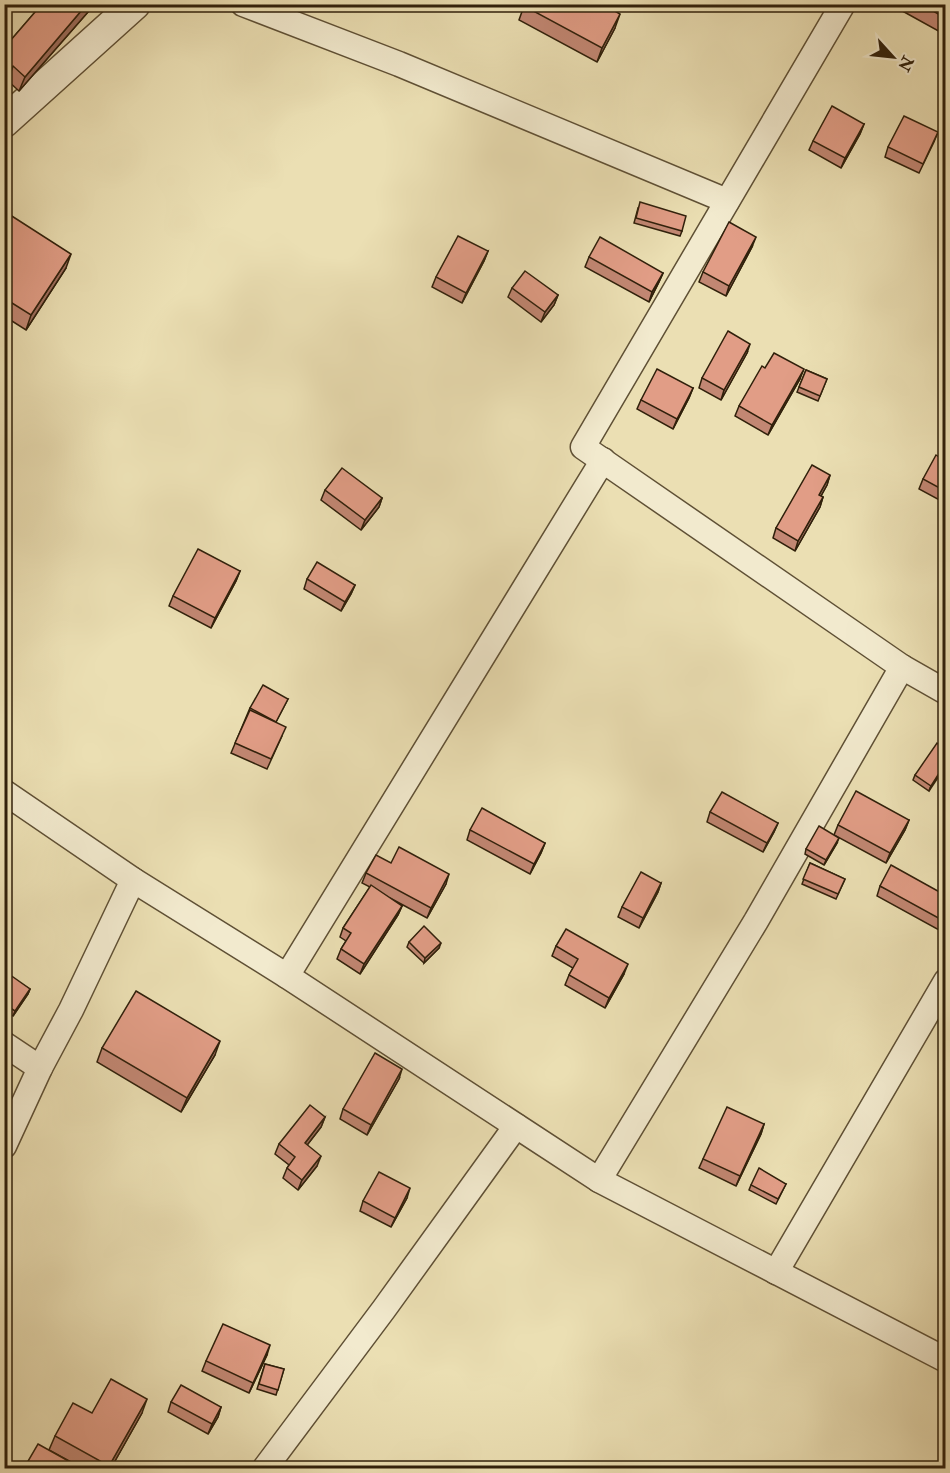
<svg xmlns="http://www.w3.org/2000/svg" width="950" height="1473" font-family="'IM FELL Double Pica',serif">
<rect width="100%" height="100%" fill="#ebdfb3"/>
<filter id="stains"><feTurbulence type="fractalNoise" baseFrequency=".00333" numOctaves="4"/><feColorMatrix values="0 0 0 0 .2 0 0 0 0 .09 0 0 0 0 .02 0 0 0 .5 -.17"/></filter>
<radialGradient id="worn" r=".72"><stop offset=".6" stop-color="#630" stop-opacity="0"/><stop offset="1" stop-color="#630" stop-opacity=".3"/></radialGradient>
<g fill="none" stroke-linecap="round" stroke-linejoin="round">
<g stroke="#5f5035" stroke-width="27">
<g id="minor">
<path d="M243,4L399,64L727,201"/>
<path d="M843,4L583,447L902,667L946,692"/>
<path d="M4,792L133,880L287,976L599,1180L946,1360"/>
<path d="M287,976L603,460"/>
<path d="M4,1044L40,1068"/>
<path d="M4,1146L40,1068L71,1010L133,880"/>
<path d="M599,1180L756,921L902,667"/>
<path d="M776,1272L946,981"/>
<path d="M265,1468L384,1309L516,1126"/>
</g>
</g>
<g stroke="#5f5035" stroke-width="33">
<path id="tertiary" d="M4,122L135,4"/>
</g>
<use href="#minor" stroke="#f2eace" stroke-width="24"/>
<use href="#tertiary" stroke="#f2eace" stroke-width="30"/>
</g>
<g fill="#c28773" stroke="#30200b" stroke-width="1.5">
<path d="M42,4H95L19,91L8,81L4,84V48Z"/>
<path d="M898,4H945V27L942,33L897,8Z"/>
<path d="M524,6L615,28L597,62L519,20Z"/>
<path d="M864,124L860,134L841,168L809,150L813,141Z"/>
<path d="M938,132L934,142L919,173L885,157L888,147Z"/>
<path d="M638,208L682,231L680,236L634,223Z"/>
<path d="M4,211L66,268L26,330L4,316Z"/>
<path d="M752,247L726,296L699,282L703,272Z"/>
<path d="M488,251L484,261L462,303L432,287L436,277Z"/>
<path d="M589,257L663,273L659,282L649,302L585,267Z"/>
<path d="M512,288L558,295L554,305L541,322L508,297Z"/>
<path d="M747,353L721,400L699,388L702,378Z"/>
<path d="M765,368L800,379L768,435L735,416L739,406Z"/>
<path d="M806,370L827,379L818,401L797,392Z"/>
<path d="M693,388L689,398L673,429L637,409L641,400Z"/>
<path d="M945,461V503L919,489L923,479Z"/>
<path d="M830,475L827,485L821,496L823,497L820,507L795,551L773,538L776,528Z"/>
<path d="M325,490L382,498L379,507L361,530L321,500Z"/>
<path d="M240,571L236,581L211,628L169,606L173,596Z"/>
<path d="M307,579L355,585L351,594L341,611L304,589Z"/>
<path d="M288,699L276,722L282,736L267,769L231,753L250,708Z"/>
<path d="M945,749L929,791L913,780L915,775Z"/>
<path d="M710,812L778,823L774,832L763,852L707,822Z"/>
<path d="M909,820L905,830L886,863L834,835L838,825Z"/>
<path d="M470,830L545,843L541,853L530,874L467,840Z"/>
<path d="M837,843L824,865L805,854L806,849Z"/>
<path d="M391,863L446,884L427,918L390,898L402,906L398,915L360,974L337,959L341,949L346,941L340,937L343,928L370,887L362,883L366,873Z"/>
<path d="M810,863L845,879L836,899L802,884Z"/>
<path d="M661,883L658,892L639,928L618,917L622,907Z"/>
<path d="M880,886L945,918L939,930L877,896Z"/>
<path d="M409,942L439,948L424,963L407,947Z"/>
<path d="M556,946L624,974L605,1008L565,985L569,975L573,968L552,956Z"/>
<path d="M4,974L30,989L28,994L13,1016L4,1010Z"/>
<path d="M102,1048L215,1055L181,1112L97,1062Z"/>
<path d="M399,1079L367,1135L340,1119L343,1109Z"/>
<path d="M325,1117L321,1127L307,1145L317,1166L298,1190L283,1178L287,1168L289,1165L275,1154L279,1144Z"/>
<path d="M764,1124L761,1134L736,1186L699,1168L703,1159Z"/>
<path d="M786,1184L776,1204L749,1190L751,1185Z"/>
<path d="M407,1198L391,1227L360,1211L363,1201Z"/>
<path d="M267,1355L249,1393L202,1371L206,1361Z"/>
<path d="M265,1364L284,1369L276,1395L257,1389Z"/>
<path d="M171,1402L221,1407L218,1417L208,1434L168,1412Z"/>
<path d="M92,1413H142L111,1468H82L49,1450L55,1436Z"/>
</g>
<g fill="#9e6e5e" stroke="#30200b" stroke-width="1.5">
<path d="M87,4H95L19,91L25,77Z"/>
<path d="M620,14L615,28L597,62L602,48Z"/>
<path d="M13,66L8,81L4,84V76Z"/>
<path d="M864,124L860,134L841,168L845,158Z"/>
<path d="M756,237L752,247L726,296L729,286Z"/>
<path d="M488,251L484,261L462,303L466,293Z"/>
<path d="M71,254L66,268L26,330L31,315Z"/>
<path d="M663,273L659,282L649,302L652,292Z"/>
<path d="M558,295L554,305L541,322L545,312Z"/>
<path d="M750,344L747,353L721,400L724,390Z"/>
<path d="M804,369L800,379L768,435L772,425Z"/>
<path d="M693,388L689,398L673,429L677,419Z"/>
<path d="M830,475L827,485L816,505L819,495Z"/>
<path d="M823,497L820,507L795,551L798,541Z"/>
<path d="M382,498L379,507L361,530L365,520Z"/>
<path d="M240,571L236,581L211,628L215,618Z"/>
<path d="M355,585L351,594L341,611L345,602Z"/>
<path d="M945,764V767L929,791L931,786Z"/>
<path d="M909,820L905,830L886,863L890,853Z"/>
<path d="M778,823L774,832L763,852L767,843Z"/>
<path d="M839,838L837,843L824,865L826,860Z"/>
<path d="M545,843L541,853L530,874L534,864Z"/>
<path d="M449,874L446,884L427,918L431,908Z"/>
<path d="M661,883L658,892L639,928L643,918Z"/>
<path d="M402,906L398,915L360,974L364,964Z"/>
<path d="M945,915V918L939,930L942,920Z"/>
<path d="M441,943L439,948L424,963L425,958Z"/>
<path d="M628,964L624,974L605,1008L609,998Z"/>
<path d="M30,989L28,994L13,1016L15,1011Z"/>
<path d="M220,1041L215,1055L181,1112L187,1098Z"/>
<path d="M402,1069L399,1079L367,1135L371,1125Z"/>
<path d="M325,1117L321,1127L301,1153L305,1143Z"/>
<path d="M764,1124L761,1134L736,1186L740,1176Z"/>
<path d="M321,1156L317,1166L298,1190L302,1180Z"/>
<path d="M410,1188L407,1198L391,1227L395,1218Z"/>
<path d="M270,1345L267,1355L249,1393L253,1383Z"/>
<path d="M147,1399L142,1413L111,1468H108Z"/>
<path d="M221,1407L218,1417L208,1434L212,1424Z"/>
</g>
<g fill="#e19d86" stroke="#30200b" stroke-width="1.5">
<path d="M42,4H87L25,77L13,66L4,76V48Z"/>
<path d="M525,4H603L620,14L602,48L524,6Z"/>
<path d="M921,4H945V18Z"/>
<path d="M832,106L864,124L845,158L813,141Z"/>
<path d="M904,116L938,132L923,164L888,147Z"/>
<path d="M640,202L686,216L682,231L636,218Z"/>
<path d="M4,211L71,254L31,315L4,298Z"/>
<path d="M729,222L756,237L729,286L703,272Z"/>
<path d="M458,236L488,251L466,293L436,277Z"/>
<path d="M600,237L663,273L652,292L589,257Z"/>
<path d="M525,271L558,295L545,312L512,288Z"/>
<path d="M728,331L750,344L724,390L702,378Z"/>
<path d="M774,353L804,369L772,425L739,406L762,366L765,368Z"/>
<path d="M657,369L693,388L677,419L641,400Z"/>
<path d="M806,370L827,379L820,396L799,387Z"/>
<path d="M936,455L945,461V491L923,479Z"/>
<path d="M812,465L830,475L819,495L823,497L798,541L776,528Z"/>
<path d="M342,468L382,498L365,520L325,490Z"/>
<path d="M198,549L240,571L215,618L173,596Z"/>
<path d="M317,562L355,585L345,602L307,579Z"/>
<path d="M263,685L288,699L276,722L250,708Z"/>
<path d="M250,710L286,727L271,759L235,743Z"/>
<path d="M937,743L945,749V764L931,786L915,775Z"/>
<path d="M856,791L909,820L890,853L838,825Z"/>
<path d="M722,792L778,823L767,843L710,812Z"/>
<path d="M482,808L545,843L534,864L470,830Z"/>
<path d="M819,826L839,838L826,860L806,849Z"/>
<path d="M399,847L449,874L431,908L366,873L376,855L391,863Z"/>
<path d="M810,863L845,879L838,894L803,879Z"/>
<path d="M891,865L945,895V915L942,920L880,886Z"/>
<path d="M641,872L661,883L643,918L622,907Z"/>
<path d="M371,885L402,906L364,964L341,949L351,933L343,928Z"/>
<path d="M424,926L441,943L425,958L409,942Z"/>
<path d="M566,929L628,964L609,998L569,975L578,959L556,946Z"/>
<path d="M6,972L30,989L15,1011L4,1004V974Z"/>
<path d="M136,991L220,1041L187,1098L102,1048Z"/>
<path d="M375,1053L402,1069L371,1125L343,1109Z"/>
<path d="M310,1105L325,1117L305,1143L321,1156L302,1180L287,1168L295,1157L279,1144Z"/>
<path d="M727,1107L764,1124L740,1176L703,1159Z"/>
<path d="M759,1168L786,1184L778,1199L751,1185Z"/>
<path d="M379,1172L410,1188L395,1218L363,1201Z"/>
<path d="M223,1324L270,1345L253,1383L206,1361Z"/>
<path d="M265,1364L284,1369L278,1390L259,1384Z"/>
<path d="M111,1379L147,1399L109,1466L55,1436L73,1403L92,1413Z"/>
<path d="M181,1385L221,1407L212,1424L171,1402Z"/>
<path d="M38,1444L81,1468H24Z"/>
</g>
<rect width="950" height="1473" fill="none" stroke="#ebdfb3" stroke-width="24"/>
<rect x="6" y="6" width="938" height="1461" fill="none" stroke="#30200b" stroke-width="3"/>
<rect x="12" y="12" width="926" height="1449" fill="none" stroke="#30200b" stroke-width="1.5"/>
<g transform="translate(893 57) rotate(117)" stroke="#f2eace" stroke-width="4.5" paint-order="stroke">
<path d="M0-4.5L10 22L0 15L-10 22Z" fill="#30200b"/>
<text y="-9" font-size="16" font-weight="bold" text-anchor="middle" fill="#30200b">N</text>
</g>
<rect width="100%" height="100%" filter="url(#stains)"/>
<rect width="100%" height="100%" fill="url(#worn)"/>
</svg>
